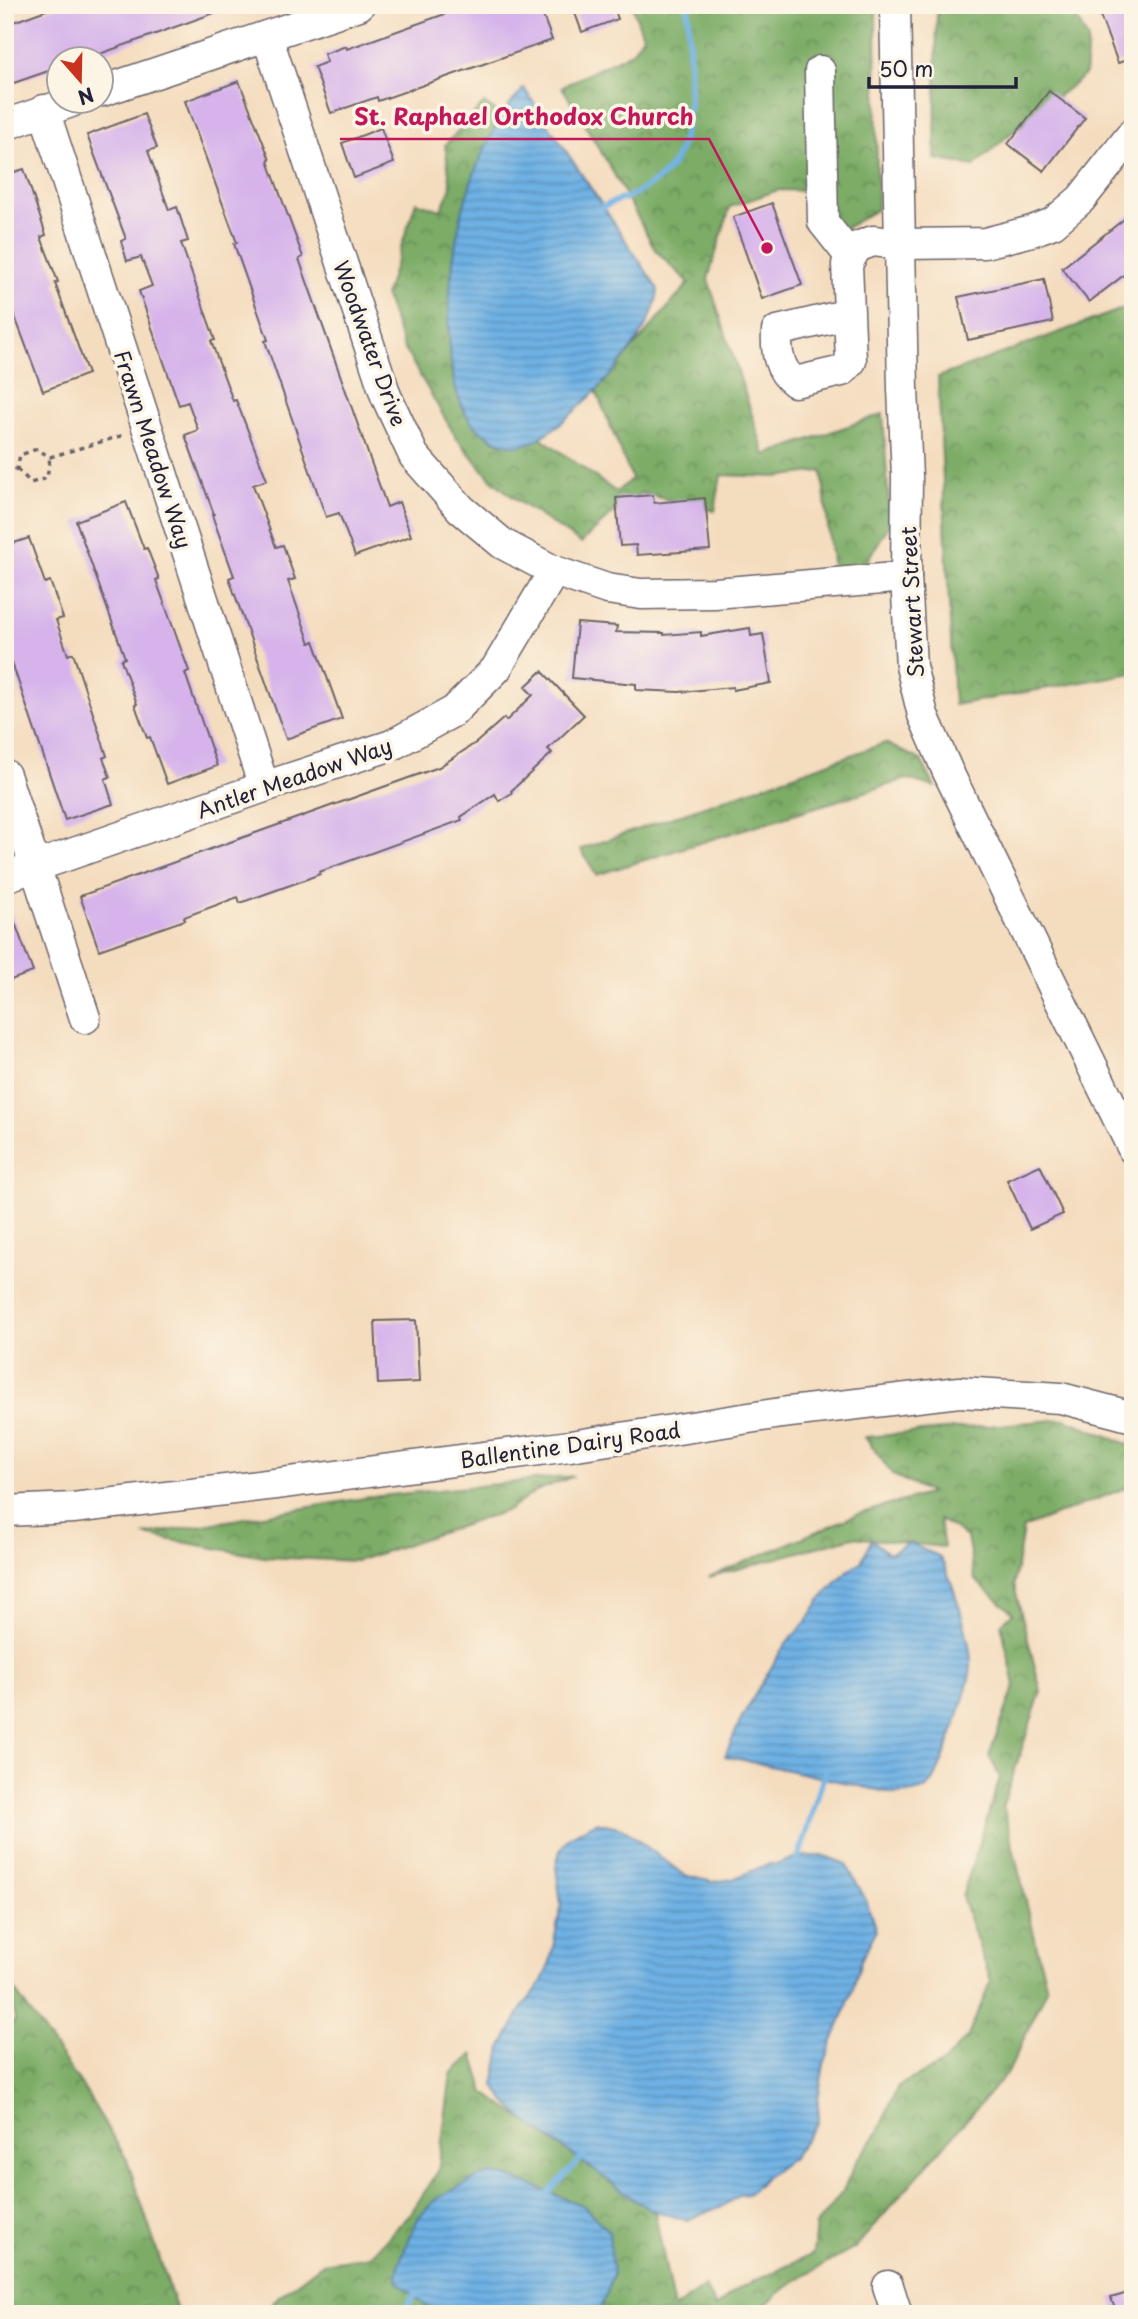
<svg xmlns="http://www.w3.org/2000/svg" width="1138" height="2319" font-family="'Playpen Sans',sans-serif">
<defs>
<pattern id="forest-crowns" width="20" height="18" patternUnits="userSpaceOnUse" patternTransform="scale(1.75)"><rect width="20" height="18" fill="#7bac66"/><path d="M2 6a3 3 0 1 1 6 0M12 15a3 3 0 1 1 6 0" fill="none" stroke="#648c55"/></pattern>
<pattern id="water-rules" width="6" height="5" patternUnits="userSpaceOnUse" patternTransform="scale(1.75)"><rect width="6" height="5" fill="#6eb1e4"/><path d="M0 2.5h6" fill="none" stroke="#5a90ba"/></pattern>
</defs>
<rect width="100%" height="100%" fill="#fcf5e5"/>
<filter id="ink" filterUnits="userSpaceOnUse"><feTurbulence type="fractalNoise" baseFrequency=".0143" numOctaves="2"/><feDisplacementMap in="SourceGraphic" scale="14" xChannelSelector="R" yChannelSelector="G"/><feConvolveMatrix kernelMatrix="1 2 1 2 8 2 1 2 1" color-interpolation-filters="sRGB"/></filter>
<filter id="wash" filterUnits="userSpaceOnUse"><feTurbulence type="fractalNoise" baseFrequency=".00686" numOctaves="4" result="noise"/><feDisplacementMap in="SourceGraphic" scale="28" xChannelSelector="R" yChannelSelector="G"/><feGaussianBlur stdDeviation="1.57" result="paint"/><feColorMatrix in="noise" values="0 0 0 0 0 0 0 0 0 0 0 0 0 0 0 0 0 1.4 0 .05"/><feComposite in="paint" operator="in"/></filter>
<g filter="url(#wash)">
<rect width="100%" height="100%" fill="#f4dcbe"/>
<g fill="url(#forest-crowns)" stroke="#4e6750" stroke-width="2">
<path d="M632,5H876L877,209L825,241L816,191L778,190L730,207L708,279L765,455L883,414L890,524L865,564L833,572L822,471L776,477L721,475L715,511L641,493L611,515L581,543L519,502L492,480L457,439L404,348L385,296L416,202L441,210L451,187L445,145L484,103L502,116L474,175L469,419C494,443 506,453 540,437L616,492L632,479L596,391L689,283L656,251L609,165L562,87L632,52L643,36Z"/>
<path d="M937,5H1070L1088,40L1085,75L1012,132L974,166L935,159Z"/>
<path d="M1133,305V673L954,705L938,377Z"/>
<path d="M885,743L921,760L935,787L907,779L596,875L581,849Z"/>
<path d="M1065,1419L1133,1446V1485L1023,1528L1014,1585L1041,1691L1003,1805L1047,1989L1009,2071L855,2248L793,2282L754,2314H602L601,2309L613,2275L608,2232L584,2206L507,2176L440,2314H264L278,2297L323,2263L370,2256L411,2213L438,2171L451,2074L473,2054L485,2093L655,2213L674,2309L705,2286L715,2307L739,2288L813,2254L816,2225L843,2191L856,2162L878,2132L898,2086L942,2064L968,2036L991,1981L962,1897L1000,1777L989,1756L1015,1685L1001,1624L1013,1613L975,1580L967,1537L939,1519L944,1547L853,1537L709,1577L858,1514L931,1493L893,1475L865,1437Z"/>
<path d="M574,1476L536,1491L509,1510L357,1561L264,1557L144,1535L370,1497Z"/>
<path d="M9,1982L84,2089L127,2160L178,2314H5V2027L15,2021Z"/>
</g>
<g fill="url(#water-rules)" stroke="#486a90" stroke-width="2">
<path d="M524,88L658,289C656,323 621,364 599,388C583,404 545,441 523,445C509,447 500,443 489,436C482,432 473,425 469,419C441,378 448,288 456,242C463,199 479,155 501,117C507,107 516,98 524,88Z"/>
<path d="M872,1539L888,1554L909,1543L939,1556C952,1577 971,1640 971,1664C972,1679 940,1775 930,1785C922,1794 907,1793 895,1794L725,1756L743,1715L784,1646L807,1621L820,1600L846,1572L861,1562Z"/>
<path d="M597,1822L622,1828L684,1875L713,1882L733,1879L768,1864H779L799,1856H825L846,1864L866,1900L876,1931L861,1960L852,1993L824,2064L818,2099V2122L792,2158L763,2179L749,2194L739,2195L725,2205L687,2220L650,2210L525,2121L506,2102L494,2085L501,2048L524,2005L540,1985L550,1963L561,1905L556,1867L560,1850L569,1837Z"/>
<path d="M491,2174L507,2176L584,2206L609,2232L613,2275L601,2309L587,2311L586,2314H436L414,2296L397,2280L399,2263L418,2218L437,2198L479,2177Z"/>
</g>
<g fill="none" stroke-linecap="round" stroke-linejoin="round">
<g stroke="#6eb1e4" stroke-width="6">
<path d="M599,211C606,202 619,201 628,197C639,192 652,184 661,177C700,146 688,52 688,5"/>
<path d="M796,1861L799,1856L825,1772"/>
<path d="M545,2197L585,2154"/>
<path d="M402,2314L414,2296L418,2294"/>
</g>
</g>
<g id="blocks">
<g fill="#d6b3eb">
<path d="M60,5H230L231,7L83,60H60V67L5,86V25Z"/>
<path d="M470,5H539L552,40L378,101L377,97L331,113L314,67L327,62L324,54L346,46L347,49Z"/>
<path d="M572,5H613L618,19L582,32Z"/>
<path d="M1096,5H1133V58L1118,63Z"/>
<path d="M239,81L270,160L268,161L303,257L299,259L387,507L399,502L411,536L355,556L339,513L326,517L265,341L268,340L234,244L237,243L185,101Z"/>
<path d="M1049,91L1085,118L1044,171L1008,144Z"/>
<path d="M144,114L157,148L148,151L169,210L177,207L188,241L181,243L215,340L211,341L233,401L236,400L267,480L253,485L276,547L283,545L295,579L288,581L310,643L314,641L342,719L286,739L229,578L234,576L212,515L214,514L185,435L198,430L188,402L179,405L139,291L152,286L141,257L127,261L121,241L126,239L87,135Z"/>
<path d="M381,128L394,163L354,178L342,143Z"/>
<path d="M24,169L46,235L41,237L58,282L55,283L88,374L43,391L9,301L5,303V175Z"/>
<path d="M772,203L802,285L762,299L733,217Z"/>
<path d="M1133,212V268L1089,302L1062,268Z"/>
<path d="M1044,279L1053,322L968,340L958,297Z"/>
<path d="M653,495L654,503L705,498L710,550L637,555L636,545L620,546L616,498Z"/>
<path d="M126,502L144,549L147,548L159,579L156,580L189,671L185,673L217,766L167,784L150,737L147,738L135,705L137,704L121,660L125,658L76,521Z"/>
<path d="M29,538L45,583L50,581L63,618L56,620L68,655L73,653L107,756L103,758L110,777L105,779L113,804L65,820L5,642V546Z"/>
<path d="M577,623L617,626L616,632L664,633V635L701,632V636L750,628L751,636L763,634L771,683L733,690V687L679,692L636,690V684L572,678Z"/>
<path d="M542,671L584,715L548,749L552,753L511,791L512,793L499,801L495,794L461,817L462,820L319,872L320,874L299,882L240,903L238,897L184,917L185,920L99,950L80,896L439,767L477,742L504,718L506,721L533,695L525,687Z"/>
<path d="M5,901H7L33,972L5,982Z"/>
<path d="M1040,1165L1063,1214L1030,1229L1007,1180Z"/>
<path d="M416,1320L419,1382L378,1384L375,1321Z"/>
<path d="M1128,2293L1133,2314H1117L1111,2298Z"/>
</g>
</g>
</g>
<g filter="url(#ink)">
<use href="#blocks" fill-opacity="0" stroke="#6c6369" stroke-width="2"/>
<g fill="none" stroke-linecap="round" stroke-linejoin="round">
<g stroke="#6c6369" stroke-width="33">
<g id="minor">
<path d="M895,5L903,389L907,477L906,577L911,666L923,715L948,772L1133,1149"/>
<path d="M267,36L386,396L414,456L461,509L503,544L554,571L607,589L641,594L715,593L906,577"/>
<path d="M820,71L823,222L850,256"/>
<path d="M102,91L359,5"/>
<path d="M44,110L264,787"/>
<path d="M5,125L71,102"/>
<path d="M849,314L777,331C776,350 778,370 795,382L842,371L851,361L847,264L857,247L873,241L901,244L985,243L1032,231L1053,223L1081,199L1133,133"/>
<path d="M5,775L85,1018"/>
<path d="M5,877L264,787L392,745L454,711L496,669L554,571"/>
<path d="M5,1511L73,1508L275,1484L570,1446L781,1413L959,1392L1061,1398L1133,1417"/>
<path d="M888,2286L897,2314"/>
</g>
</g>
<g stroke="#6c6369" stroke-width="3.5" stroke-dasharray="5 5" stroke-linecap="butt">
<path d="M17,469L31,483L47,478L50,457"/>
<path d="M5,473L17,469L20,455L37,449L50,457L124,435"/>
</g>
<use href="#minor" stroke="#fff" stroke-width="30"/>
</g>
</g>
<g text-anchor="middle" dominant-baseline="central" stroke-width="7" stroke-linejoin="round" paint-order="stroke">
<g font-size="21" fill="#22223b" stroke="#fcf5e5">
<text transform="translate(371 343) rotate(70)">Woodwater Drive</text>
<text transform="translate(154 449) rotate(72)">Frawn Meadow Way</text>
<text transform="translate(911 602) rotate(-93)">Stewart Street</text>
<text transform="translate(294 777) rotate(-19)">Antler Meadow Way</text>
<text transform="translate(570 1444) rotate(-8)">Ballentine Dairy Road</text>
</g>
</g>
<path fill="none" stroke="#c2185b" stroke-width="2.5" d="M767 248L709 139H340"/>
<circle fill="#c2185b" stroke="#fcf5e5" stroke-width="2.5" cx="767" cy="248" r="7"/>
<g font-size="23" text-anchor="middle" font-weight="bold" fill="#c2185b" stroke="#fcf5e5" stroke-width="7" stroke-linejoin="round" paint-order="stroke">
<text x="524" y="125">St. Raphael Orthodox Church</text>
</g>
<rect width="1138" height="2319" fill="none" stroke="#fcf5e5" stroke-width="28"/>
<g transform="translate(80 80) rotate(160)"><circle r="33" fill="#fcf5e5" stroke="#a5a1a1" stroke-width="2"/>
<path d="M0-5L12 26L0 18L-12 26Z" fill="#c8321e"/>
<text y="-10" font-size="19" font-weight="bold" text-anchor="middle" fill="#22223b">N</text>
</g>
<path d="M869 77v10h147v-10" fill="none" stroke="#22223b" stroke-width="3.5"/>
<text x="879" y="77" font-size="21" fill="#22223b" stroke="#fcf5e5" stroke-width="5" paint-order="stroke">50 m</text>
</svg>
